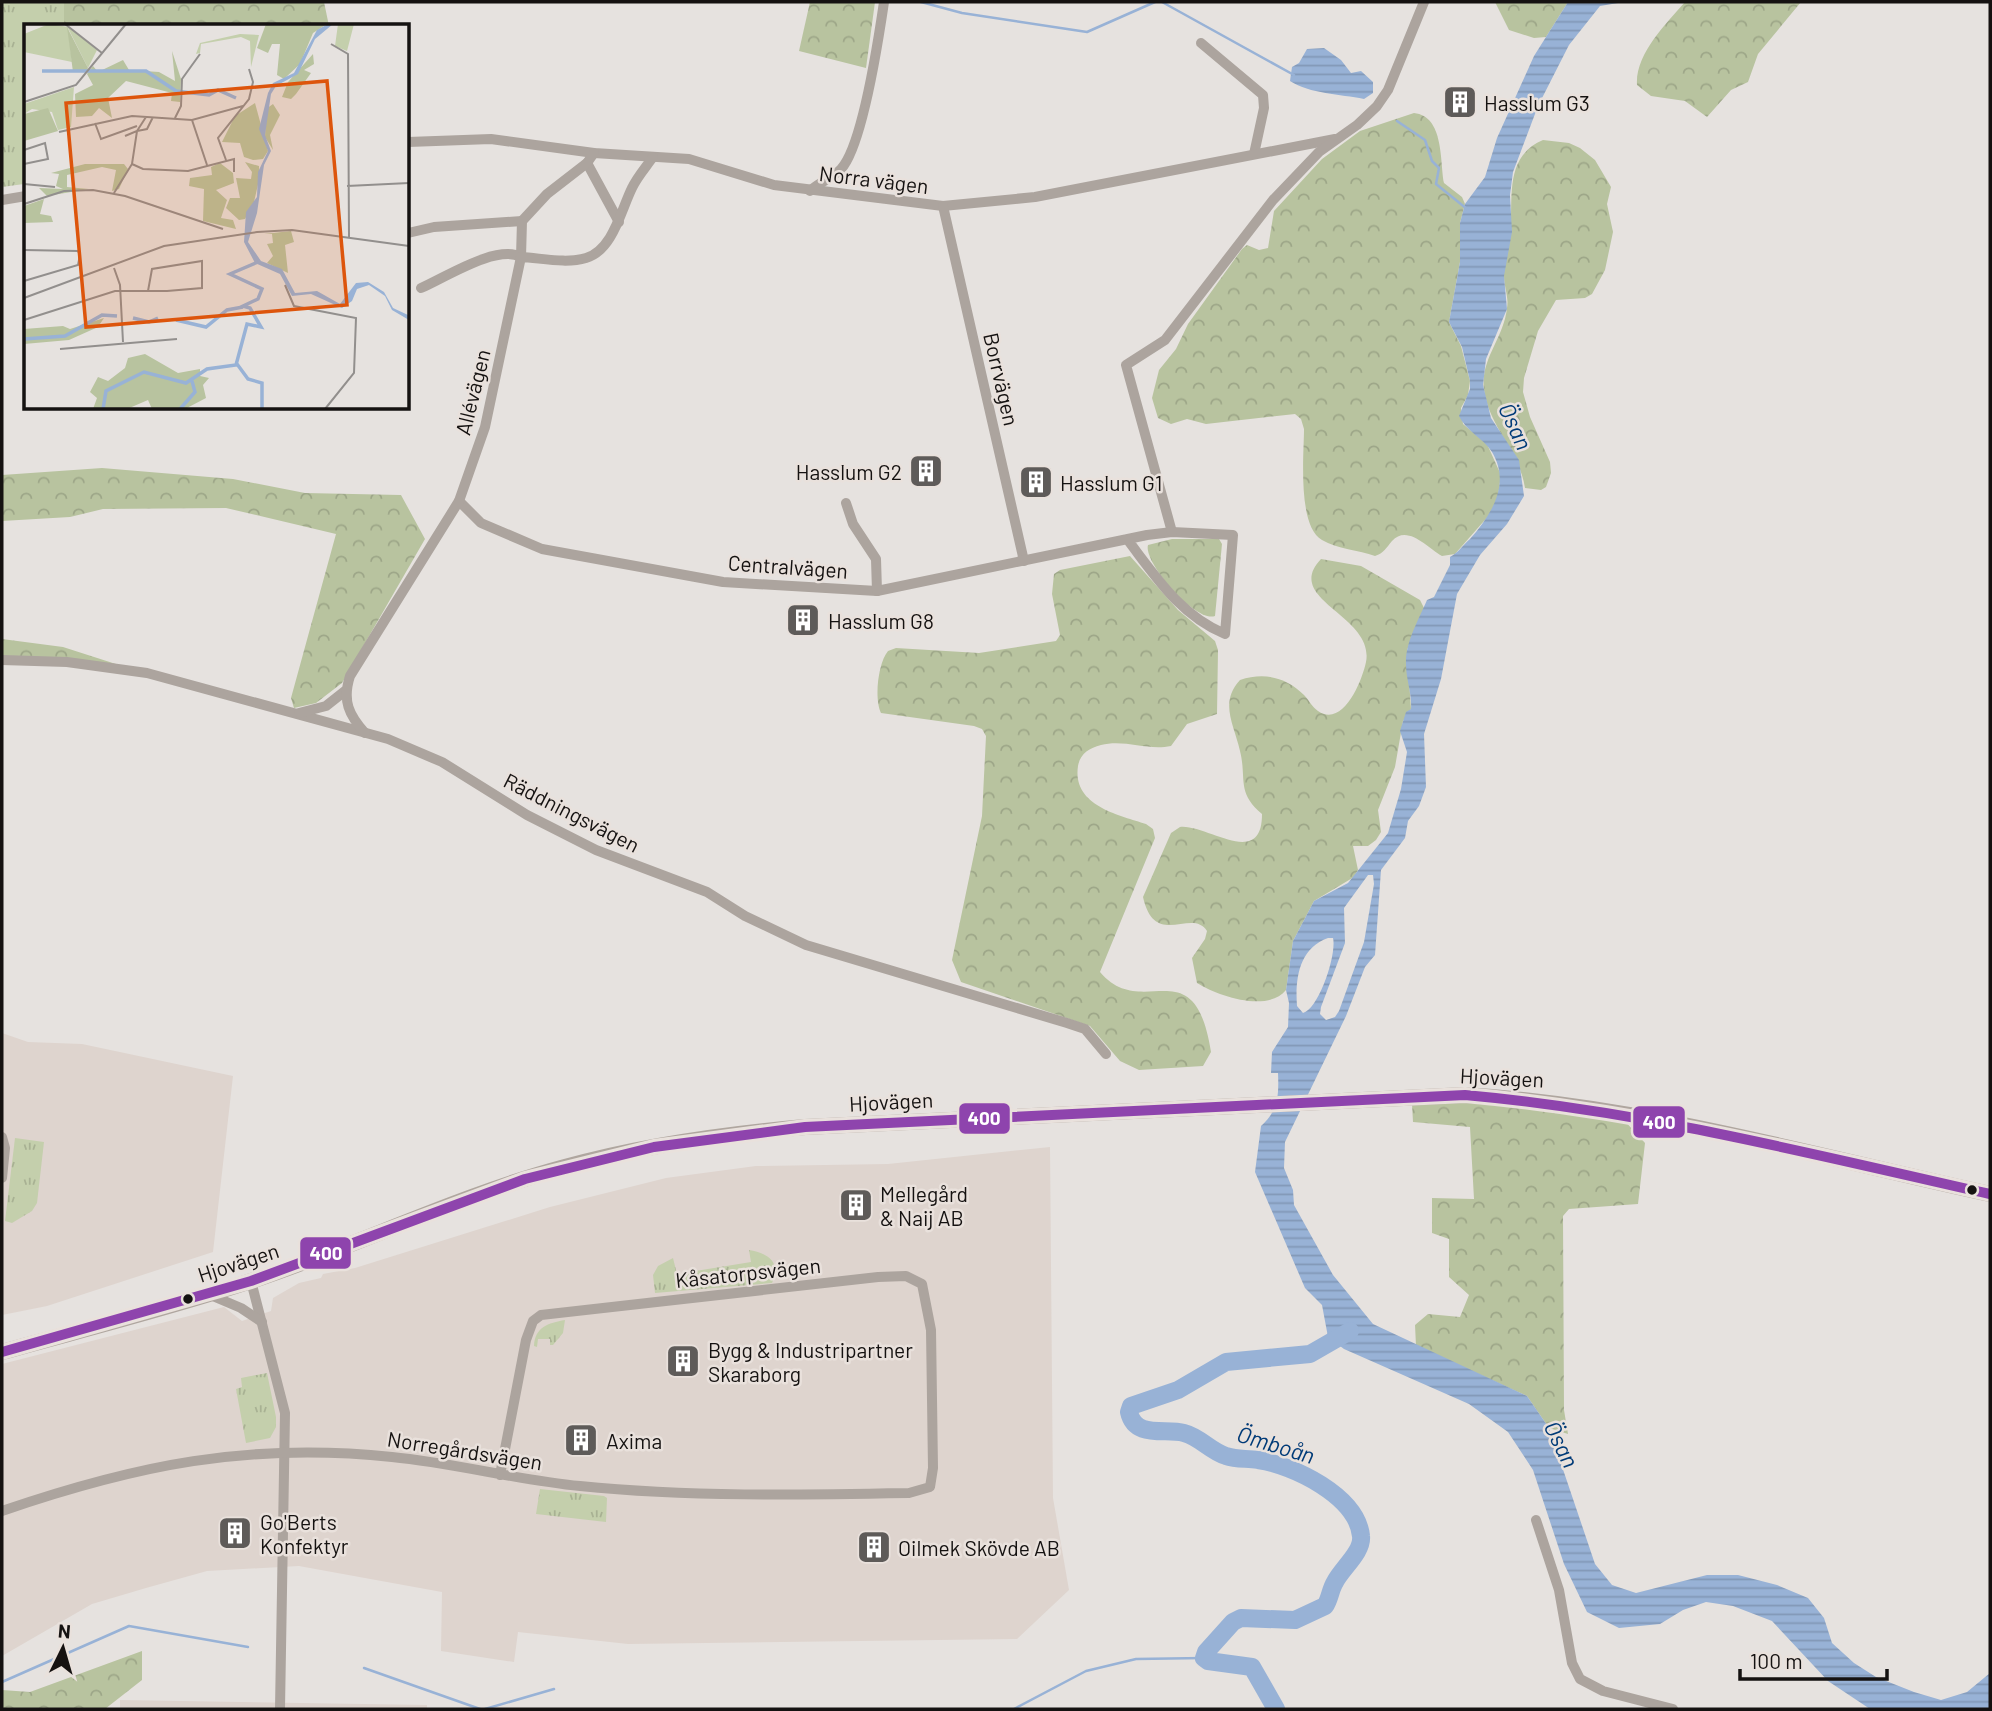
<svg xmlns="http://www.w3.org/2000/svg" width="1992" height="1711" font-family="Barlow,sans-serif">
<defs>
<pattern id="grass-tufts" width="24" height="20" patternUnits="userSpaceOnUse" patternTransform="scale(1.75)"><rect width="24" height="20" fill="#c4cfac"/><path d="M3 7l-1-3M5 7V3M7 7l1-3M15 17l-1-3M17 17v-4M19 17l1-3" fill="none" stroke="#a8b193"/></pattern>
<pattern id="forest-crowns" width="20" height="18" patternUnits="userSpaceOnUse" patternTransform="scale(1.75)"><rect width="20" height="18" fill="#b8c39f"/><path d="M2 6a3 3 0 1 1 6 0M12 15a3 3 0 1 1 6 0" fill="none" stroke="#9da688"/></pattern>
<pattern id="water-rules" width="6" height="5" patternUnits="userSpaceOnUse" patternTransform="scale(1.75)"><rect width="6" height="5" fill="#98b2d6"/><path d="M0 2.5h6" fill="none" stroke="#8298b7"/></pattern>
</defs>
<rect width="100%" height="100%" fill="#e6e2df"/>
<g fill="#ded4ce">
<path d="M2,1033L28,1042L82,1044L233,1076L213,1252L47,1306L2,1315Z"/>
<path d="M1050,1147L1053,1498L1069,1590L1017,1639L628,1644L518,1632L514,1662L441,1651L442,1592L299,1566L207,1571L146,1588L92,1604L2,1656V1364L224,1307L242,1321L271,1311L273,1298L299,1283L321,1278L323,1274L355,1268L550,1207L666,1178L756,1166L888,1164Z"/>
<path d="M120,1700L427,1705V1709H120Z"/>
</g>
<g fill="url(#grass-tufts)">
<path d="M2,2H64V26H26V180L24,184L2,187Z"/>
<path d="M15,1138L44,1142L37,1203L32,1211L12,1223L5,1221Z"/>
<path d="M749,1250C768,1253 782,1263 772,1283L655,1293L653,1275L658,1266L673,1258L677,1274L751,1262Z"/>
<path d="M565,1320L563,1333L553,1345H550V1339H538L537,1347L534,1346C535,1327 548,1323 565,1320Z"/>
<path d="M267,1373L276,1417V1427L270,1438L246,1443L236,1389L242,1387L241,1378Z"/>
<path d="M540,1489L604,1496L607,1498L606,1522L536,1514Z"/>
</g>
<g fill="url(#forest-crowns)">
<path d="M64,2H324L329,26H64Z"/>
<path d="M810,2H875L866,68L799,51Z"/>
<path d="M1495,2H1568L1546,37L1534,38L1509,30Z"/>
<path d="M1685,2H1801L1758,54L1748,82L1731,90L1707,117L1685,101L1651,96L1637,85C1635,54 1666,24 1685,2Z"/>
<path d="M1414,113C1444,116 1440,161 1444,183L1462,197L1465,204L1460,223V262L1449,322L1461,346L1470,381L1468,395L1461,408L1463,424L1487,444L1501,475L1498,496L1491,513L1455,554L1442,556C1427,547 1407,524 1392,541C1386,548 1384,553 1375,556C1359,550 1337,549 1322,540C1297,526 1304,454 1304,429L1301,419L1295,414L1206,424L1187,419L1171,424L1158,418L1152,398L1159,370L1176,349L1188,324L1242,249L1247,245L1259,250L1268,248L1274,211L1322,159L1360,131Z"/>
<path d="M1543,140L1569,143L1580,148L1595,160L1611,187L1607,204L1613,232L1605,270L1592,294L1585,298L1556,300L1538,331L1524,378L1523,392L1530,417L1550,462L1551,473L1546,487L1541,490L1525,488C1520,452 1489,427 1484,390C1480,359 1504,338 1507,308C1509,297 1504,287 1504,276C1503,262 1509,248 1510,234C1514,199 1503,157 1543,140Z"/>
<path d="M102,468L233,479L305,493L401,495L425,539L342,683L316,703L294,708L291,698L336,534L226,508L103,509L70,517L2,521V475Z"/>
<path d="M1172,539H1219L1222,544L1215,616C1195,623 1143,562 1148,545Z"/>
<path d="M1130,556L1178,610L1215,641L1218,650L1217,714L1187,724L1171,746C1147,751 1125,739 1101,745C1089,748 1080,754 1078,766C1072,806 1119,815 1146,824L1153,829L1155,838L1100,972C1143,1023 1194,945 1211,1052L1203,1066L1139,1070L1120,1061L1090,1026L961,982L952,960L982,816L986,736L982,729L974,726L881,713C874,699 878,663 888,651L896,648L979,653L1056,641L1060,635L1052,594L1054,574L1060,570Z"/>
<path d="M1321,559L1361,566L1420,600L1424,608L1407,650L1411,709L1403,721L1395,767L1378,810L1381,832L1376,840L1368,846H1353L1358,870L1354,877L1314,901L1293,941L1286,990C1267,1013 1218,996 1197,983L1192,958L1205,939L1207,931C1192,907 1155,950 1143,897L1171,833L1180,827C1207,824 1262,870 1262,814C1236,792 1247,779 1240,751C1234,724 1219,703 1240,680C1264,672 1286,677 1304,695C1309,700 1312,707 1318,711C1343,728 1362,681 1366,662C1375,615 1282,600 1321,559Z"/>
<path d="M2,639L63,647L119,665L2,657Z"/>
<path d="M1484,1102L1622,1118L1645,1143L1638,1204L1569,1209L1563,1216L1564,1410L1568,1434L1549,1428L1527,1396L1416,1346L1415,1325L1428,1314L1460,1317L1469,1295L1449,1277V1239L1432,1233V1198L1474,1199L1470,1127L1413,1122L1412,1104Z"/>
<path d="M142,1651V1680L105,1709H2V1690L30,1692Z"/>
</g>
<g fill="url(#water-rules)" fill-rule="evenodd">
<path d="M1568,2H1624L1600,6L1569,45L1538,106L1513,172L1510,195L1512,232L1504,276L1507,309L1486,359L1483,385L1491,418L1519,460L1524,496L1507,524L1480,555L1457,594L1441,679L1424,734L1426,787L1419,806L1408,821L1405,838L1381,870L1375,955L1365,967L1346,1016L1285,1142L1284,1168L1293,1190L1294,1205L1333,1275L1373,1324L1527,1396L1549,1428L1595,1564L1612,1585L1636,1593L1707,1575H1738L1777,1585L1808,1598L1824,1618L1832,1643L1854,1663L1876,1677L1914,1692L1941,1700L1967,1692L1990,1673V1709H1870L1828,1681L1772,1621L1733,1606L1706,1602L1683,1610L1660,1624L1619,1628L1587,1612L1564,1564L1533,1470L1508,1432L1469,1404L1344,1349L1328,1337L1322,1305L1305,1288L1255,1172L1261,1126C1278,1111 1279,1096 1278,1073H1271L1272,1052L1288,1027L1289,1003L1286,990L1293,941L1314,901L1348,883L1388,833L1401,789L1407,752L1400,731L1406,712L1411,709C1412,693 1406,680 1406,664C1405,643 1419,619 1427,600L1434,597L1450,565V557C1458,553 1463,545 1470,539C1492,514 1511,484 1492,452C1483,438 1466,431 1459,416L1470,389V381L1462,347L1449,322L1460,262V223L1465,204L1485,177L1497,138L1534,56ZM1368,875H1373L1374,884L1364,942L1339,1011L1335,1017L1326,1020L1320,1014L1321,1007L1345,943L1344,908ZM1328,938H1333C1337,954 1319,1009 1303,1013L1297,1006C1295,979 1299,948 1328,938Z"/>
<path d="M1324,48L1341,60L1351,73L1361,71L1373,82V93L1364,99C1340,94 1310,94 1290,81L1292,67L1299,63L1307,49Z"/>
</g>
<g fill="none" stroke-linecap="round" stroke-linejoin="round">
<g stroke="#98b2d6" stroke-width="2.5">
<path d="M921,2L962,13L1087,32L1155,2"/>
<path d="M1162,2L1294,75"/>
<path d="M1397,121L1425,140L1432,161L1439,168L1436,184L1467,209"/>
<path d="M364,1668L480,1709"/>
<path d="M2,1682L129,1626L248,1647"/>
<path d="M485,1709L554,1689"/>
<path d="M1014,1709L1086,1671L1136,1659L1204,1658"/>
</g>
<path stroke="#98b2d6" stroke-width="18" d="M1276,1709L1252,1667L1208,1661L1204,1658L1206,1652L1233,1622L1241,1618L1295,1620L1325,1606C1330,1599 1330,1590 1335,1582C1342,1568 1363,1552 1361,1536C1357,1496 1293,1465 1258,1460C1247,1458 1237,1460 1226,1456C1210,1451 1200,1437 1184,1433C1165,1428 1135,1439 1129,1412L1131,1406L1178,1390L1226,1362L1310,1354L1350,1331"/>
<g stroke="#aca49e" stroke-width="10">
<path d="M1201,43L1263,95L1264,108L1254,154"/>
<path d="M408,142L491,139L594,153L689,159L774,185L943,206L1035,197L1335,139"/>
<path d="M587,163L619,222"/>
<path d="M810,191C819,182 833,178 841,169C863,145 879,36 884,2"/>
<path d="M2,200L26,196"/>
<path d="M943,206L1024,561"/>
<path d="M408,233L434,227L522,221"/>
<path d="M421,288C446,277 497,244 521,257L522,221L547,194L587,163L594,153"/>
<path d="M459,501L481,523L542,549L723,582L877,591L1147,535L1172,532L1233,535L1225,634C1180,615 1156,577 1127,539"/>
<path d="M846,503L853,524L876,559L877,591"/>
<path d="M1172,532L1126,365L1165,340L1273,200L1319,152L1357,125L1377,106L1388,90L1424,2"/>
<path d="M2,660L67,662L147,673L388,739L442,762L527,815L596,850L707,892L745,916L806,945L1067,1023L1085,1029L1106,1054"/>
<path d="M299,713L326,706L345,691"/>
<path d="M365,733C349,715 342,701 350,676L459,501L485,427L521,257C541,258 566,264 586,258C613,250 621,210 632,188C637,177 646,167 653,157"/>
<path d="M2,1137L5,1148L2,1178"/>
<path d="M251,1281L285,1413L280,1709"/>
<path d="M208,1294L241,1308L262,1322"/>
<path d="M2,1511C136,1465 248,1442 392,1457C455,1463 517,1480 580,1486C689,1497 799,1495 909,1493L930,1487L933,1468L931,1330L922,1284L906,1276L878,1277L541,1315L533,1321L526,1340L500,1475"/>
<path d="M1536,1520L1559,1590L1572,1663L1580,1679L1603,1691L1673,1709"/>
</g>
<path stroke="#afa69f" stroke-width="16" d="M2,1352C85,1329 169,1308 251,1281C357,1246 457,1196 565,1167C644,1145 724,1134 805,1127L1465,1095C1644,1106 1815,1156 1990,1194"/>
<g stroke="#e9e1dc" stroke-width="16">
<path id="bus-1" d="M2,1352L251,1281L525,1179L654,1147L805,1127L1465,1095C1644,1111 1816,1155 1990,1194"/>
</g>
<use href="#bus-1" stroke="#8e44ad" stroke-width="10"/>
</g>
<defs>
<g id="building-square" transform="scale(1.75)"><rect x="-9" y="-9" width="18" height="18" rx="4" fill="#5e5b59" stroke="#e9e1dc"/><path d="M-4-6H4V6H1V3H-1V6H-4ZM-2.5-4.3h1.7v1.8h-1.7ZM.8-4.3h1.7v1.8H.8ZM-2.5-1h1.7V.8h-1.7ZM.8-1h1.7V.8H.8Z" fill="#fff"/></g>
</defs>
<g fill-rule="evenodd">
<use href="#building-square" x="1460" y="102"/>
<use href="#building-square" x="926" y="471"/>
<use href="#building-square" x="1036" y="482"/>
<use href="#building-square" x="803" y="620"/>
<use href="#building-square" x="856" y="1205"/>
<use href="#building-square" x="683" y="1361"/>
<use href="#building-square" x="581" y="1440"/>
<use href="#building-square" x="235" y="1533"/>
<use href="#building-square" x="874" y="1547"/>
</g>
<g fill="#151211" stroke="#e9e1dc" stroke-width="2.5">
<circle cx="1972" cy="1190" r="6"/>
<circle cx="188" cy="1299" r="6"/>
</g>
<g text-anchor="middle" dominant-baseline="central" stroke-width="5" stroke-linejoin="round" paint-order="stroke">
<g font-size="21" fill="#151211" stroke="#e9e1dc" text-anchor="start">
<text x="1484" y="102">Hasslum G3</text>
<text x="902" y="471" text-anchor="end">Hasslum G2</text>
<text x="1060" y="482">Hasslum G1</text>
<text x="828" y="620">Hasslum G8</text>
<text x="880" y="1193">Mellegård<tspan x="880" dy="24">&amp; Naij AB</tspan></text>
<text x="708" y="1349">Bygg &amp; Industripartner<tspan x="708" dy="24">Skaraborg</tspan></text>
<text x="606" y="1440">Axima</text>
<text x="260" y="1521">Go'Berts<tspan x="260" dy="24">Konfektyr</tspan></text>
<text x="898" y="1547">Oilmek Skövde AB</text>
</g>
<g font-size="21" fill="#151211" stroke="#e9e1dc">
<text transform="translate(874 179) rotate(7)">Norra vägen</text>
<text transform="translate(1002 379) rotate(77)">Borrvägen</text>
<text transform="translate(472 392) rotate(-76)">Allévägen</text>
<text transform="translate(788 566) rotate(4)">Centralvägen</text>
<text transform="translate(572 812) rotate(27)">Räddningsvägen</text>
<text transform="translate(1502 1077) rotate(3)">Hjovägen</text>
<text transform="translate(891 1101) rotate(-3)">Hjovägen</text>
<text transform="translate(238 1262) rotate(-18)">Hjovägen</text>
<text transform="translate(748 1272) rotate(-6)">Kåsatorpsvägen</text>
<text transform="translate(465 1450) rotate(9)">Norregårdsvägen</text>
</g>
<g font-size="23" font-style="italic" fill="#003b78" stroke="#e9e1dc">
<text transform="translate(1516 426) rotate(65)">Ösan</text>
<text transform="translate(1276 1444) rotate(17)">Ömboån</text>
<text transform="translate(1562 1444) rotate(63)">Ösan</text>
</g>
</g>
<g transform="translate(24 24)">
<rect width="385" height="385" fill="#e6e2df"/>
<path d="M25,0L45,3L73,26L64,44L44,4L48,38L0,28V10ZM314,0H330L323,27L311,22ZM216,10L235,11L227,43L226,17L217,13L177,20L176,29L172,30L176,19ZM50,63L47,103L34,106L28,88L8,85L0,90V80Z" fill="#c4cfac"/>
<path d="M242,0H303L289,9L276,40L260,55L253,51L256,20H248L244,29L233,24ZM43,3L64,44L63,46L49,48ZM148,27L157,55L156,78L147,77L148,69L102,57L84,74L88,94L75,84L68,92L52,93L51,70L69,61L63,50L69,42L74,48L99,36L105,46L135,48L151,57ZM289,30L290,40L280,46L287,49L272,70L267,75L258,73L264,58ZM231,79L244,127L239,135L229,136L220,133L216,119L198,118L211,92ZM249,80L256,91L246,111L249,126L241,113L242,85ZM24,84L34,107L0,117V90ZM221,138L235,142V156L230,178L221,195L215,196L202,184L206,174H216L212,154L227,155L228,148ZM196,139L209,149L210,159L192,166L203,176L197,194L209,196L212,205L179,197L180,165L165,162L166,154L188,151L187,143ZM61,140H100L104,145L95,165L88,167L92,146L78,143L43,151V163L65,165L23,172L15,164L39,165L32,162L35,150L27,149ZM20,175L16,190L27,192L29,198L0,199V182ZM267,207L270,218L261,221L264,249L243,239L249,232L243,220L249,219L248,210H240ZM80,294L74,303L45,316L0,320V305L39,302L46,305ZM121,330L154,349L176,345V352L185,354L179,361L182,374L161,385H128L124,376L103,385H69L73,374L66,368L74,353L84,357L101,344L104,334Z" fill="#b8c39f"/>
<path d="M304,0H309L291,15L274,50L252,62L247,70L241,111L247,127L240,141L233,189L224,218L237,237L258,245L271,269L293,267L316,280L332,259L344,258L360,268L369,284L384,291L385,296L368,286L361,272L345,261L333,265L328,277L318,284L287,270L268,272L256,250L231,239L220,218L222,188L233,173L234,148L244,127L235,105L244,69L249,59L270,49L293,6Z" fill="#98b2d6"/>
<path fill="none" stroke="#98b2d6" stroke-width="3.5" d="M18,47H122L152,67L185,71L194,66L212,74M109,294L125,298L134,294M152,296L182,303L203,286L219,283M0,315L41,312L78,291L93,292M213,340L224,355L238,359V385M79,385L82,367L120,348L162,359L183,345L212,341L223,300L237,303L226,284L219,282L234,275L238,265L206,250L234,238M156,385L171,368L168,357"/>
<path fill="none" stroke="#928f8d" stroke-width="2" d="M41,0L78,29M307,20L324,30L325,214M0,78L52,61L102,0M151,94L157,82L158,55L176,30M168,96L183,141M71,99L77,115L113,102M35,108L108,92L168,96L219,82M101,112L113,107L122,93M0,126L21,119L24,135L0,140M202,136L194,114L225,75L229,58L225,45M108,140L119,145L164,147L210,135V148M0,160L31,163M323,162L385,159M90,169L108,140L113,107L123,105L129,93M0,180L40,167L69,166L101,172L199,205M0,226L54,227L56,231L54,241L0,257M90,244L96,261L99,318M261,261L270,282L332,294L330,349L301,385M0,274L140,222L233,208L268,206L385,222M0,296L91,267H143L178,264V237L128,245L124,267M36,325L153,315"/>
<path fill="#dd550c" fill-opacity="0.15" stroke="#dd550c" stroke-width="3.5" d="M303,57L323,281L62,303L42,79Z"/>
<rect width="385" height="385" fill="none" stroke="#151211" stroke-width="3.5"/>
</g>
<g stroke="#e9e1dc" stroke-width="2.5">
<rect x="958" y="1102" width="53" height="33" rx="7" fill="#8e44ad"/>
<rect x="1632" y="1105" width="54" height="34" rx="7" fill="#8e44ad"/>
<rect x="299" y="1236" width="53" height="34" rx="7" fill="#8e44ad"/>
</g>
<g font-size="19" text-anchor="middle" font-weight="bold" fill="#fff">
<text x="984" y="1125">400</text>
<text x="1659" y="1129">400</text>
<text x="326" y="1260">400</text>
</g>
<rect width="1992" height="1711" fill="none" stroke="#151211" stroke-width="7"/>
<g transform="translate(63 1648) rotate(5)" stroke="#e9e1dc" stroke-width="5" paint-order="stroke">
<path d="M0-5L12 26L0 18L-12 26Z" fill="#151211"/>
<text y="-10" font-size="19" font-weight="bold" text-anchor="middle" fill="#151211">N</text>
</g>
<path d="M1740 1669v10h147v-10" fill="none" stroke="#151211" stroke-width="3.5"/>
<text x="1750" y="1669" font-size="21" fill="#151211" stroke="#e9e1dc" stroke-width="5" paint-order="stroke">100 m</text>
</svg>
